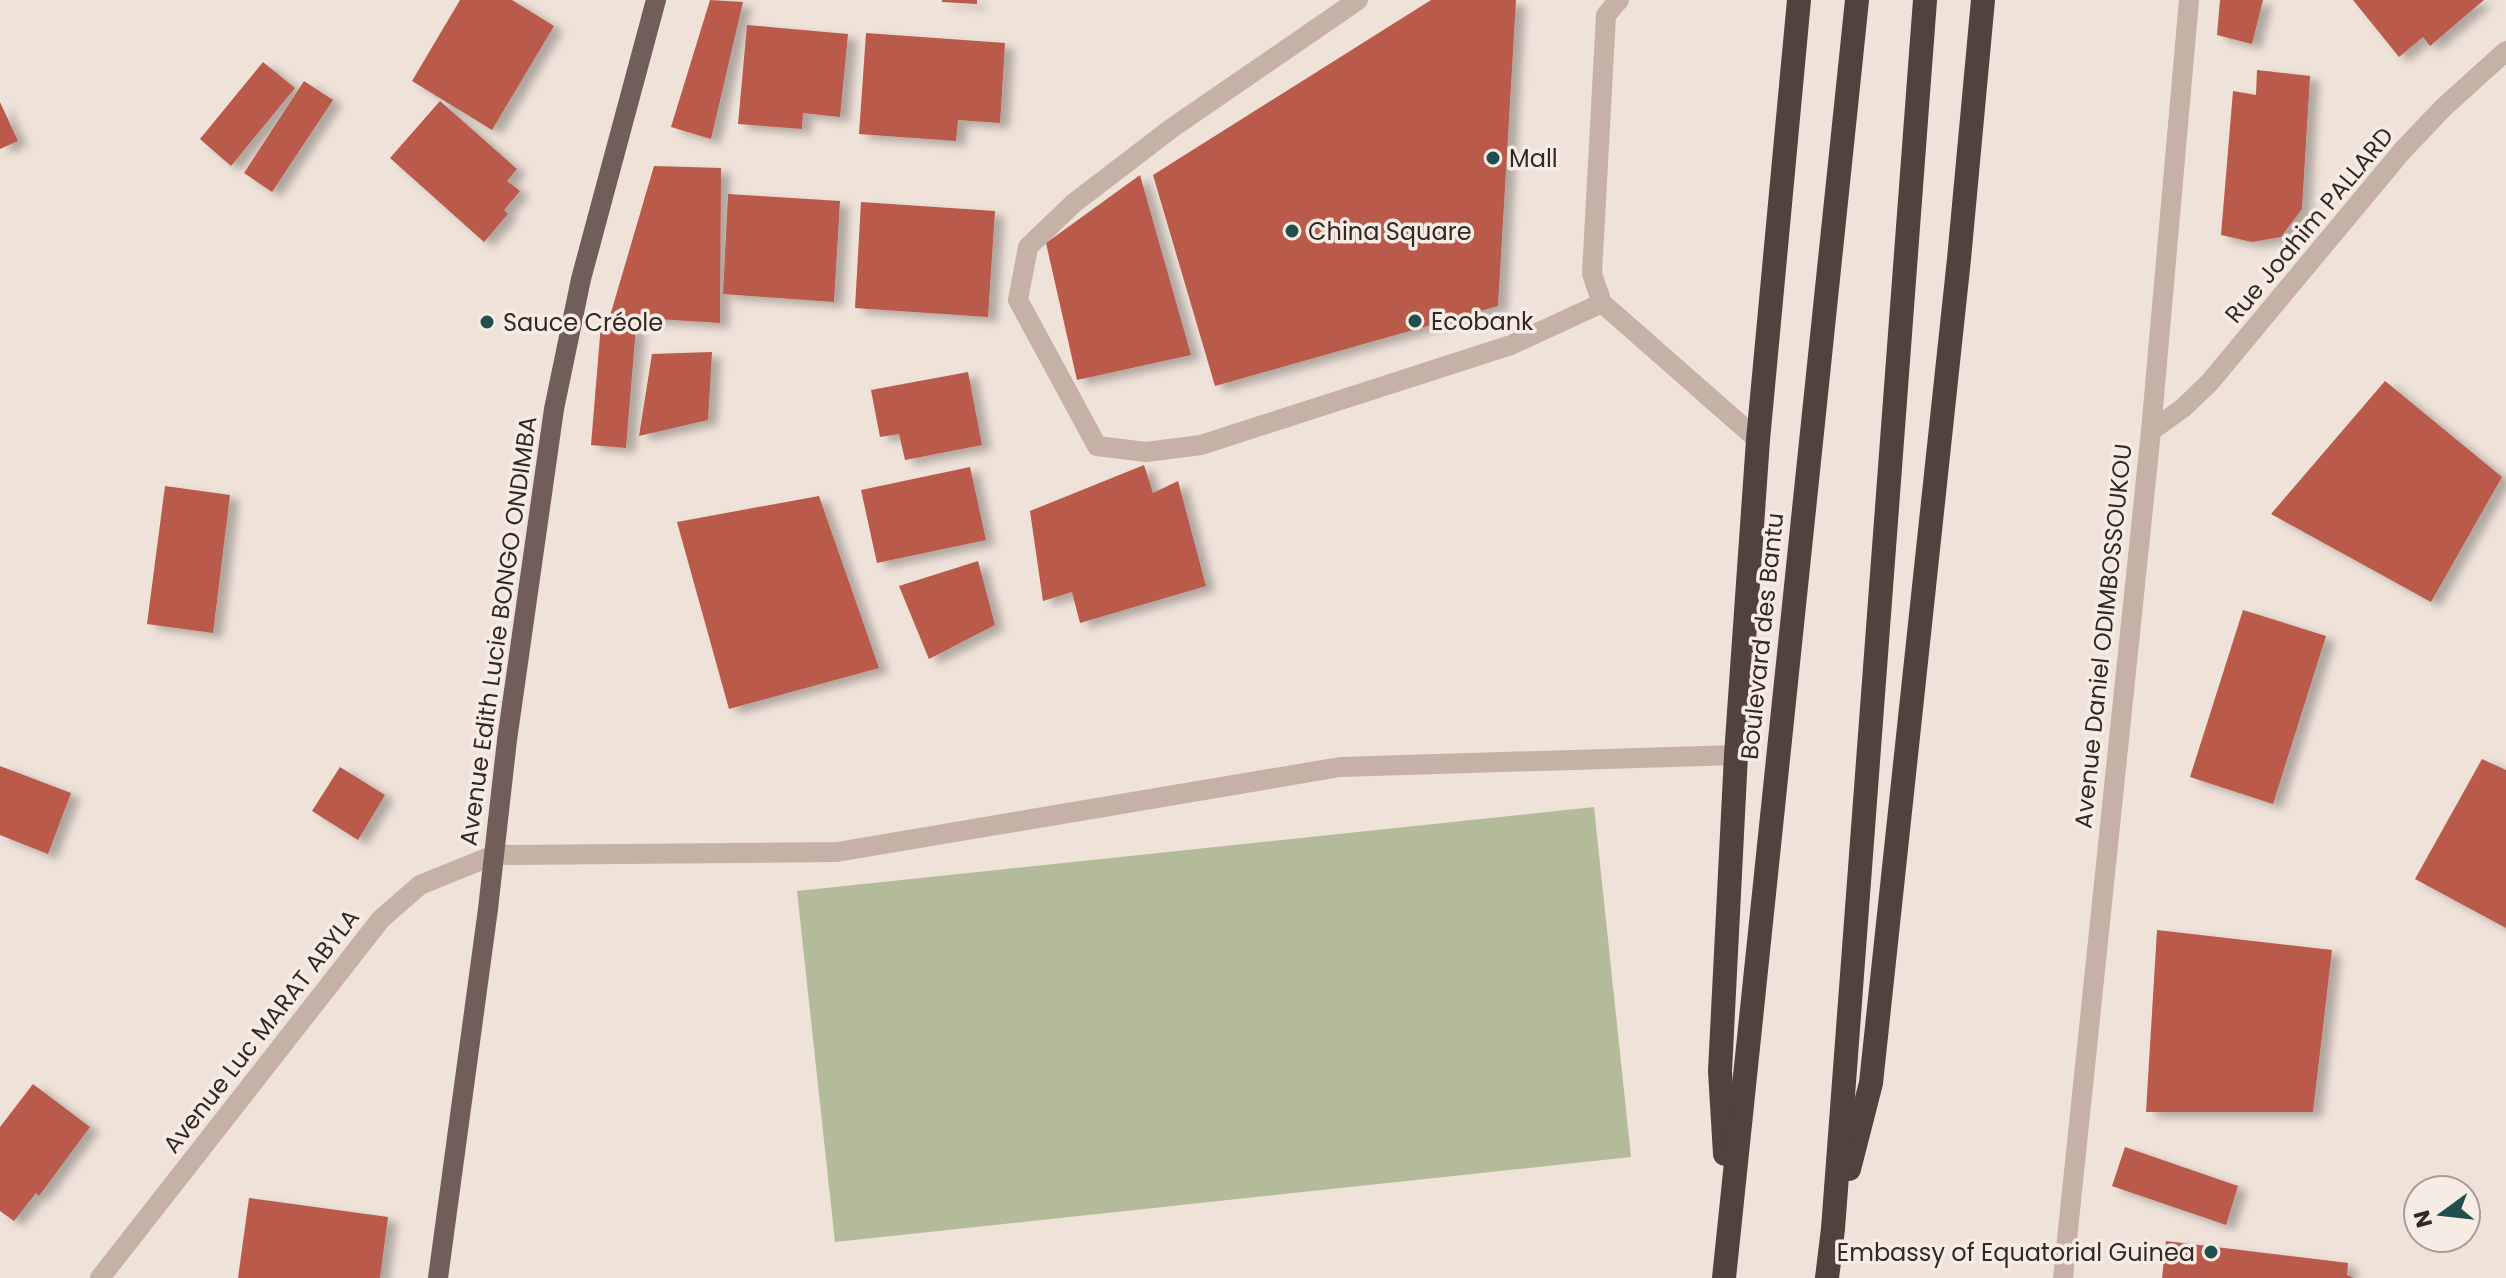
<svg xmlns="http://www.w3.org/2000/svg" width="2506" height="1278" font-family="Poppins,sans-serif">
<defs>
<filter id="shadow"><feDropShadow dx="9" dy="5" stdDeviation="4" flood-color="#0004"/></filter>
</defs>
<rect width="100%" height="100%" fill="#eee2d9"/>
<path fill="#b4bb9b" d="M1594,807L1631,1157L835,1242L797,891Z"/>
<g fill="#b95a4c" filter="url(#shadow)">
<path d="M460,0H512L554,26L492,130L412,81Z"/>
<path d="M710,0L743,2L711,139L671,127Z"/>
<path d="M942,0H977V4L942,2Z"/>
<path d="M1431,0H1516L1498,306L1215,386L1153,175Z"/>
<path d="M2220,0H2263L2252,44L2217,35Z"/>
<path d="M2353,0H2484L2430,46L2423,37L2399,57Z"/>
<path d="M747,25L848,34L840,117L803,113L802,129L738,124Z"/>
<path d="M866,33L1005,43L1000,123L958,120L956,141L859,134Z"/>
<path d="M263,62L295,88L231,166L200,139Z"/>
<path d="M2257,70L2310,76L2302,209L2281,237L2252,242L2221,235L2233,91L2256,95Z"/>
<path d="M304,81L333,100L272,192L244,173Z"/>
<path d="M440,101L517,169L507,181L520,191L504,210L508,214L484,242L390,158Z"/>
<path d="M0,102L18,141L0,149Z"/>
<path d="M654,166L721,168L720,323L610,316Z"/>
<path d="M1140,175L1191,355L1077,380L1046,243Z"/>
<path d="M728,194L840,201L834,302L723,294Z"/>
<path d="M861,202L995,211L988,317L855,308Z"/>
<path d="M601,324L636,327L626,448L591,445Z"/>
<path d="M712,352L708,420L639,436L652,354Z"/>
<path d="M968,372L982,445L905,460L899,434L880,437L871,390Z"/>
<path d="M2385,381L2502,477L2431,602L2271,514Z"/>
<path d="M1144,465L1153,493L1178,481L1206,586L1080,623L1072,592L1043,601L1030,511Z"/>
<path d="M970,467L986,540L877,563L861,490Z"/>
<path d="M165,486L230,495L213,633L147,624Z"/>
<path d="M819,496L879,668L729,709L677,522Z"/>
<path d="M978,561L995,625L929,659L899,586Z"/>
<path d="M2243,610L2326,636L2273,804L2190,777Z"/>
<path d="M2482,759L2506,770V928L2415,879Z"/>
<path d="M0,766L71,793L48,854L0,835Z"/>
<path d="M340,767L385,795L358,840L312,811Z"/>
<path d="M2157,930L2332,950L2313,1112H2146Z"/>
<path d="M33,1084L90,1127L39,1196L36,1193L14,1221L0,1211V1127Z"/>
<path d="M2125,1147L2238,1186L2226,1225L2112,1186Z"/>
<path d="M249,1198L388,1217L380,1278H238Z"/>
<path d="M2166,1241L2348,1263L2347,1275L2354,1278H2162Z"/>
</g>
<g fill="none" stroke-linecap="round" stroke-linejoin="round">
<g stroke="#c5b1a6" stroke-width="20">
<path d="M1358,0L1172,128L1074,203L1028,247L1018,300L1097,446L1146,452L1201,445L1511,345L1602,303"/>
<path d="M1619,0L1606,15L1592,274L1602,303L1758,440"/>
<path d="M2151,431L2183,408L2210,382L2403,150L2444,107L2506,51"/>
<path d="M100,1278L381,919L420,885L494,855L837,852L1340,767L1736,755"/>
<path d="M2063,1278L2151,431L2189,0"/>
</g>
<path stroke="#725e59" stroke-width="20" d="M438,1278L488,909L507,740L554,409L581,279L656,0"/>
<g stroke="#52423e" stroke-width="24">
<path d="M1725,1154L1720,1071L1736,755L1758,440L1799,0"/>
<path d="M1849,1169L1871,1083L1959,259L1983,0"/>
<path d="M1724,1278L1857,0"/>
<path d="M1827,1278L1833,1229L1925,0"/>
</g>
</g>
<g fill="#204f4d" stroke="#f6ece4" stroke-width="3">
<circle cx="1493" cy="158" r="8"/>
<circle cx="1292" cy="231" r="8"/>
<circle cx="1415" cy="321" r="8"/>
<circle cx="487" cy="322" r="8"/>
<circle cx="2211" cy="1252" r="8"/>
</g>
<g text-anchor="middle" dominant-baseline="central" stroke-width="7" stroke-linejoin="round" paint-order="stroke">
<g font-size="24" fill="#322926" stroke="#f6ece4" text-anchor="start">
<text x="1509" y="158">Mall</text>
<text x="1308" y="231">China Square</text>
<text x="1431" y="321">Ecobank</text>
<text x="503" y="322">Sauce Créole</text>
<text x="2195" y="1252" text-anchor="end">Embassy of Equatorial Guinea</text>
</g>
<g font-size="24" fill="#322926" stroke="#f6ece4">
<text transform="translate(2309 225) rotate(-50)">Rue Joahim PALLARD</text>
<text transform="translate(498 631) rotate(-82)">Avenue Edith Lucie BONGO ONDIMBA</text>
<text transform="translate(1762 636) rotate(-84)">Boulevard des Bantu</text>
<text transform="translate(2103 636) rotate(-84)">Avenue Daniel ODIMBOSSOUKOU</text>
<text transform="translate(261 1031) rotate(-52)">Avenue Luc MARAT ABYLA</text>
</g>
</g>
<g transform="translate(2442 1214) rotate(255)"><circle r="38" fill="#f6ece4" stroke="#a89e98" stroke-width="2"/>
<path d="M0-6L14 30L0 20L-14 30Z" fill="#204f4d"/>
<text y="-12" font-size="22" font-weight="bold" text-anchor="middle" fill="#322926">N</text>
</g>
</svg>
